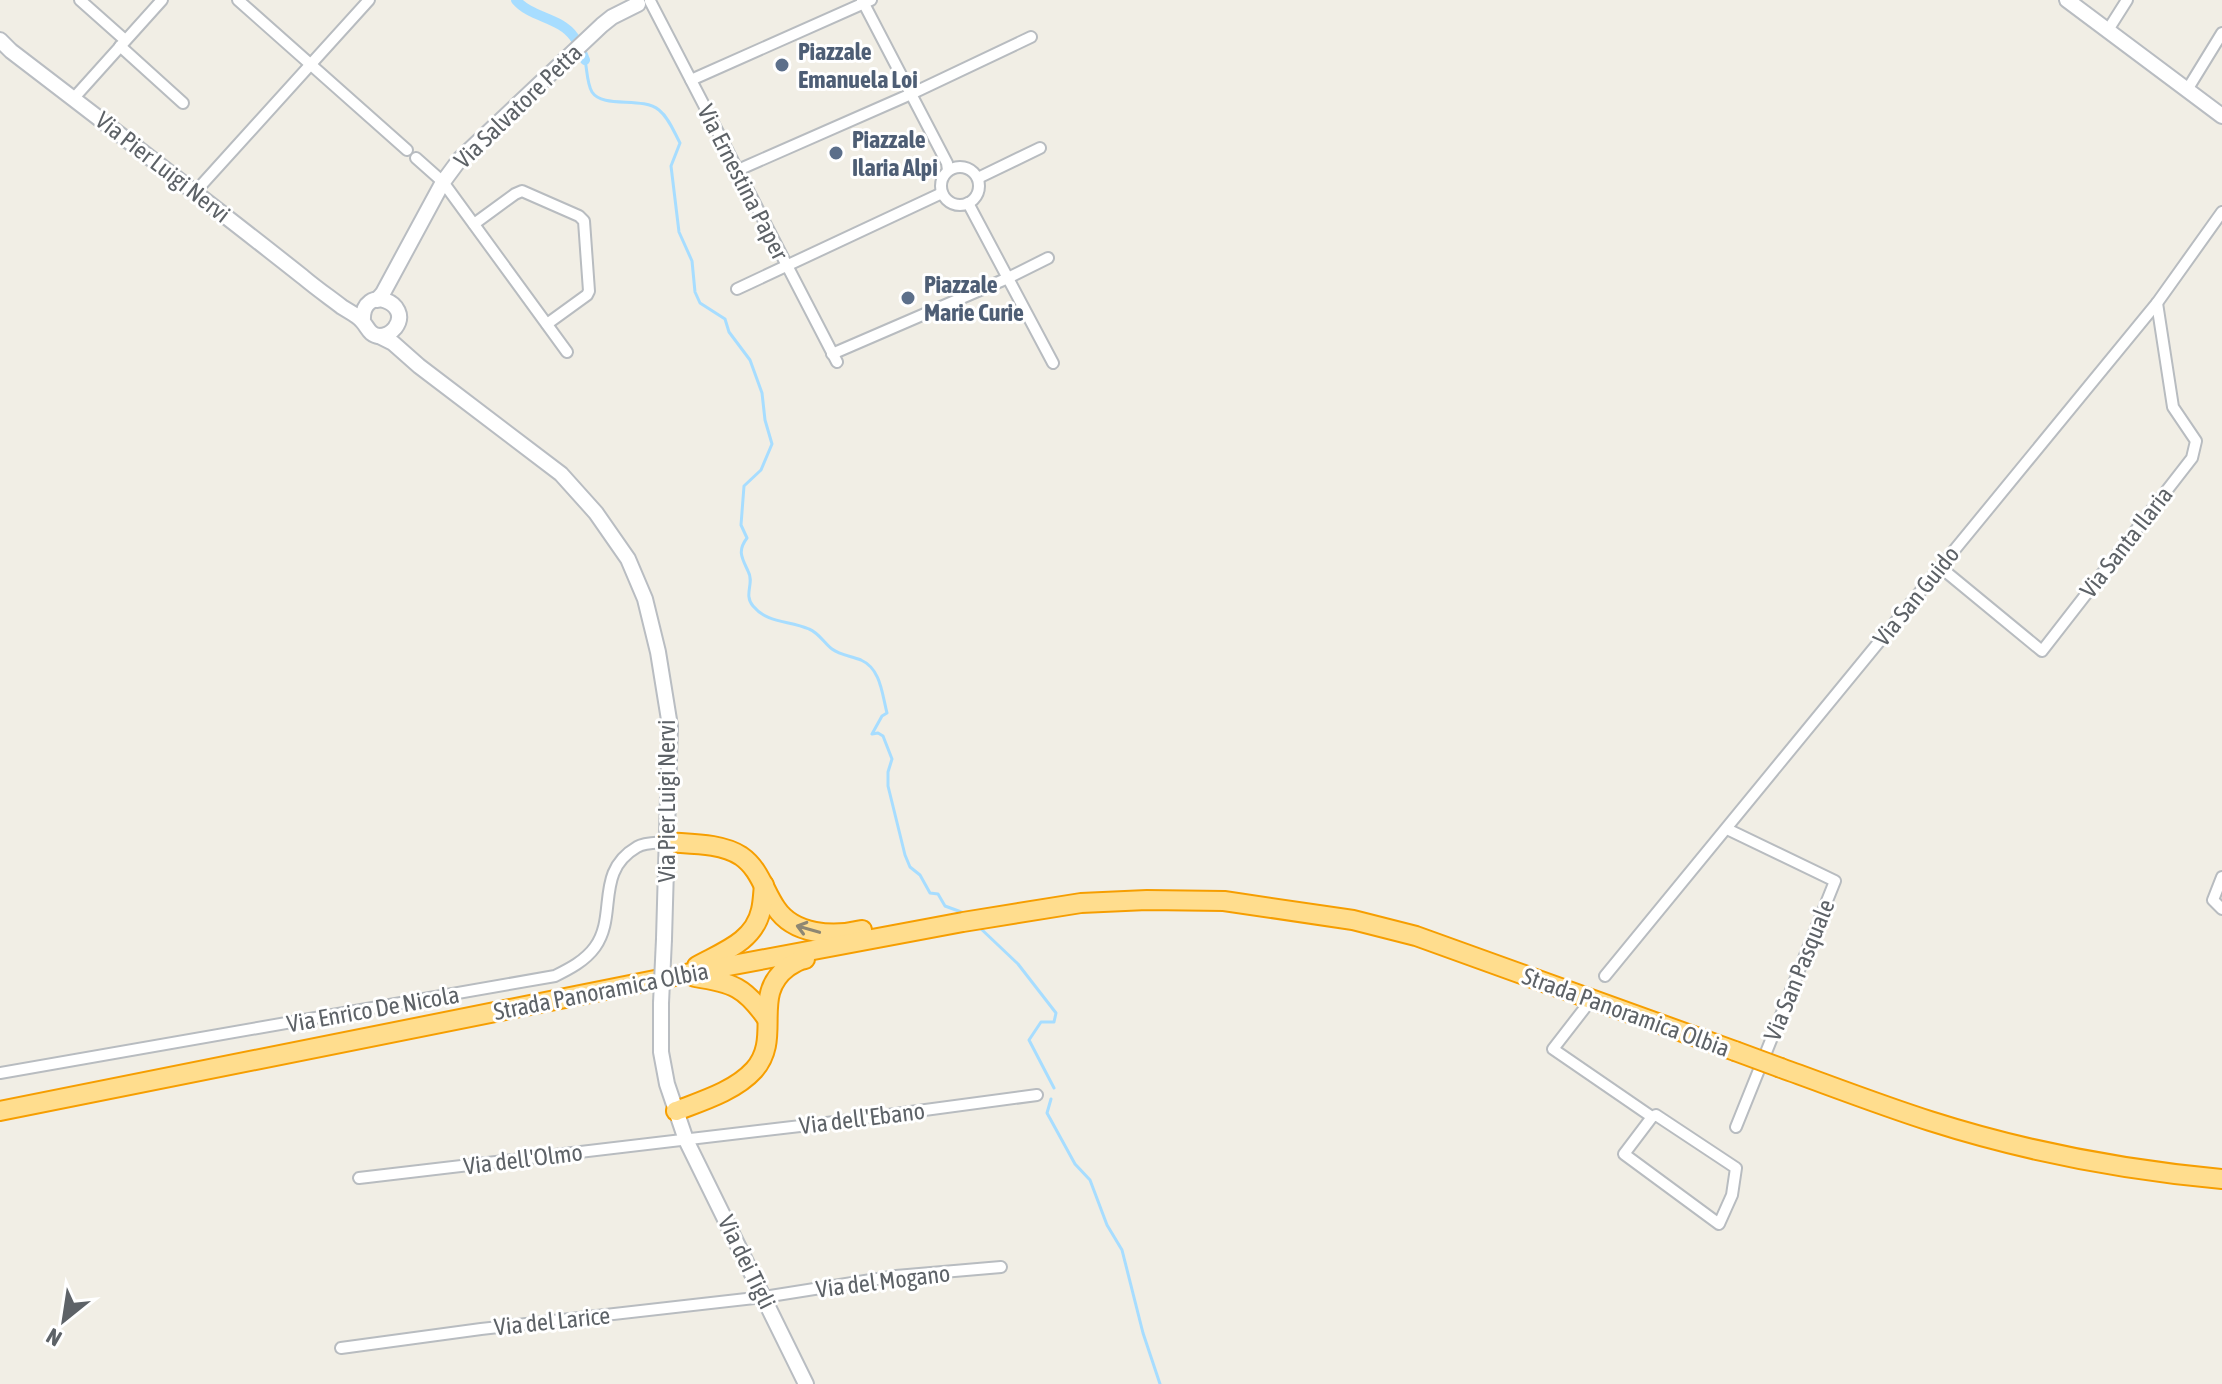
<svg xmlns="http://www.w3.org/2000/svg" width="2222" height="1384" font-family="'Asap Condensed',sans-serif">
<rect width="100%" height="100%" fill="#f1eee5"/>
<g fill="none" stroke-linecap="round" stroke-linejoin="round">
<g stroke="#a7ddff" stroke-width="3">
<path d="M585,60C587,69 587,84 592,92C603,109 642,96 659,110C669,118 674,132 680,143L671,166L679,232L692,261L695,292L700,303L725,319L729,332L750,360L762,393L765,420L772,444L761,470L744,486L741,525L747,538C737,551 742,558 748,571C755,583 743,594 753,606C768,624 789,620 809,629C819,633 824,643 832,649C840,655 851,656 861,660C881,669 882,694 887,713L882,716L872,734L878,733L883,736L892,759L888,772V786L905,855L910,867L920,875L930,893L938,894L945,906L964,913"/>
<path d="M978,926L1018,964L1056,1013L1054,1022H1041L1029,1040L1054,1088"/>
<path d="M1051,1099L1047,1113L1075,1164L1090,1180L1107,1225L1122,1250L1143,1333L1160,1384"/>
</g>
<path stroke="#a7ddff" stroke-width="10" d="M516,0C531,18 560,17 574,37C579,43 582,53 585,60"/>
<g stroke="#b8bcc0" stroke-width="14">
<g id="street">
<path d="M80,0L125,40"/>
<path d="M238,0L407,150"/>
<path d="M862,0L947,163L948,170"/>
<path d="M650,1L837,362"/>
<path d="M2108,30L2127,0"/>
<path d="M120,46L183,103"/>
<path d="M691,80L871,0"/>
<path d="M2187,90L2222,33"/>
<path d="M73,99L162,0"/>
<path d="M416,158L443,182L567,352"/>
<circle cx="960" cy="186" r="19"/>
<path d="M738,170L911,94L1031,37"/>
<path d="M978,178L1040,148"/>
<path d="M196,191L369,0"/>
<path d="M968,203L1053,363"/>
<path d="M474,224L515,194L522,191L579,216L584,221L589,291L587,295L547,324"/>
<path d="M737,289L942,193"/>
<path d="M832,354L1008,278L1048,258"/>
<path d="M1940,567L2042,651L2192,458L2196,441L2173,407L2157,303"/>
<path d="M1727,829L1835,881L1736,1127"/>
<path d="M2222,877L2213,900L2222,909"/>
<path d="M1605,976L2157,303L2222,212"/>
<path d="M1591,1000L1553,1049L1652,1117L1656,1115L1736,1168L1732,1195L1719,1224L1624,1154L1652,1117"/>
<path d="M0,1073L555,976C569,969 585,961 595,947C618,915 594,872 637,847C645,842 658,843 667,842"/>
<path d="M359,1178L843,1121L1037,1095"/>
<path d="M341,1348L481,1329L764,1297L896,1276L1001,1267"/>
</g>
</g>
<g stroke="#b9bdc2" stroke-width="18">
<g id="secondary">
<path d="M2067,0L2222,116"/>
<path d="M0,40L11,51C109,126 207,201 303,277C316,288 329,297 342,307C348,311 357,315 362,321C368,327 369,335 379,336C385,336 391,333 395,328C414,303 361,282 363,321"/>
<path d="M377,300L383,293L443,182L460,159L602,25L612,17L638,4"/>
<path d="M379,336L393,343L419,366L561,474L596,513L628,559L645,599L658,652L670,726L664,939"/>
<path d="M661,1003V1052L667,1084L686,1140L806,1384"/>
</g>
</g>
<g stroke="#f69e00" stroke-width="22">
<g id="highway">
<path d="M667,842C690,844 721,843 741,856C760,869 764,891 776,908C794,935 833,937 862,930"/>
<path d="M697,966C722,952 754,942 761,910C763,902 763,893 764,885"/>
<path d="M695,977C733,983 745,987 767,1019"/>
<path d="M1781,1068C1831,1086 1880,1105 1930,1121C2024,1151 2124,1170 2222,1179"/>
<path d="M0,1111L680,975L963,922L1081,903L1147,900L1224,901L1353,920L1416,936L1735,1051"/>
<path d="M676,1111C702,1101 735,1091 754,1070C783,1038 750,995 788,967C794,963 798,960 805,959"/>
</g>
</g>
<use href="#street" stroke="#fff" stroke-width="10"/>
<use href="#secondary" stroke="#fff" stroke-width="14"/>
<use href="#highway" stroke="#ffdd8e" stroke-width="18"/>
<g stroke="#b9bdc2" stroke-width="18" stroke-linecap="butt">
<path id="secondary-bridge" d="M661,1003L664,939"/>
</g>
<g stroke="#f69e00" stroke-width="22" stroke-linecap="butt">
<path id="highway-bridge" d="M1735,1051L1781,1068"/>
</g>
<use href="#secondary-bridge" stroke="#fff" stroke-width="14"/>
<use href="#highway-bridge" stroke="#ffdd8e" stroke-width="18"/>
</g>
<defs><path id="oneway-shaft" d="M-6 0H5M1.5-3L5.5 0L1.5 3" fill="none" stroke-width="1.6" stroke-linecap="round" stroke-linejoin="round" transform="scale(2)"/></defs>
<use stroke="#8e8773" href="#oneway-shaft" transform="translate(808 929) rotate(-164)"/>
<g fill="#5c6f8a" stroke="#fff" stroke-width="3">
<circle cx="782" cy="65" r="8"/>
<circle cx="836" cy="153" r="8"/>
<circle cx="908" cy="298" r="8"/>
</g>
<g text-anchor="middle" dominant-baseline="central" stroke-width="6" stroke-linejoin="round" paint-order="stroke">
<g font-size="24" font-weight="bold" fill="#4e5e75" stroke="#fff" text-anchor="start">
<text x="798" y="51">Piazzale<tspan x="798" dy="28">Emanuela Loi</tspan></text>
<text x="852" y="139">Piazzale<tspan x="852" dy="28">Ilaria Alpi</tspan></text>
<text x="924" y="284">Piazzale<tspan x="924" dy="28">Marie Curie</tspan></text>
</g>
<g font-size="24" fill="#5d6267" stroke="#fff">
<text transform="translate(518 106) rotate(-44)">Via Salvatore Petta</text>
<text transform="translate(163 167) rotate(38)">Via Pier Luigi Nervi</text>
<text transform="translate(743 182) rotate(63)">Via Ernestina Paper</text>
<text transform="translate(2126 542) rotate(-52)">Via Santa Ilaria</text>
<text transform="translate(1916 596) rotate(-51)">Via San Guido</text>
<text transform="translate(666 801) rotate(-90)">Via Pier Luigi Nervi</text>
<text transform="translate(1799 970) rotate(-68)">Via San Pasquale</text>
<text transform="translate(601 991) rotate(-11)">Strada Panoramica Olbia</text>
<text transform="translate(373 1009) rotate(-10)">Via Enrico De Nicola</text>
<text transform="translate(1626 1012) rotate(20)">Strada Panoramica Olbia</text>
<text transform="translate(862 1118) rotate(-7)">Via dell'Ebano</text>
<text transform="translate(523 1159) rotate(-7)">Via dell'Olmo</text>
<text transform="translate(747 1262) rotate(64)">Via dei Tigli</text>
<text transform="translate(883 1281) rotate(-7)">Via del Mogano</text>
<text transform="translate(552 1321) rotate(-6)">Via del Larice</text>
</g>
</g>
<g transform="translate(64 1320) rotate(210)" stroke="#ffffff" stroke-width="6" paint-order="stroke">
<path d="M0-6L14 30L0 20L-14 30Z" fill="#5d6267"/>
<text y="-12" font-size="22" font-weight="bold" text-anchor="middle" fill="#5d6267">N</text>
</g>
</svg>
